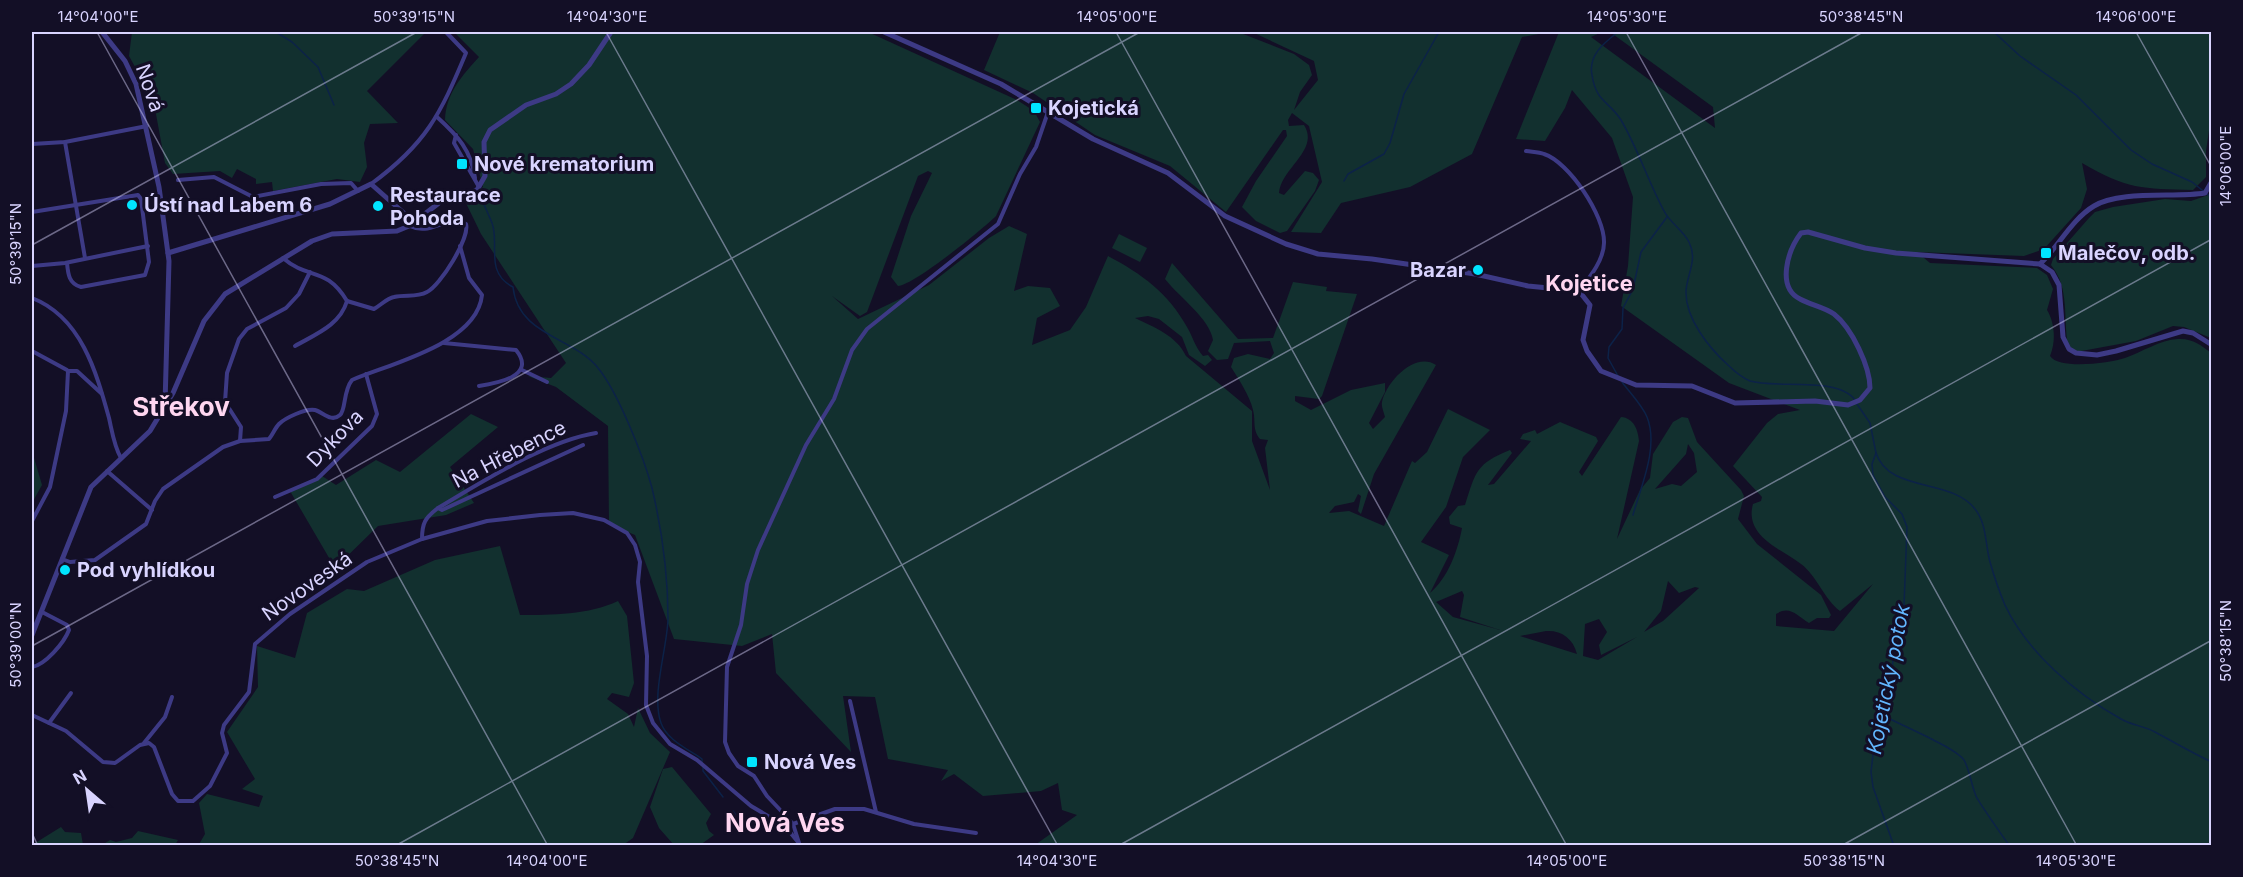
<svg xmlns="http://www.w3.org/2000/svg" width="2243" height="877" font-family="Inter,sans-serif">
<rect width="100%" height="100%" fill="#130f26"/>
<g fill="#12302f" fill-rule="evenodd">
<path d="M132,32H426L367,91L398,123L370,124L364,143L367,167L360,182L337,179L273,191L272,182L256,184V179L237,169L232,178L220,171L173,174L165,163L151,87L144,83L129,56Z"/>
<path d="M454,32H868L1017,100L1034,111L1040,122L996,216C982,230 914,285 898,286L891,277L911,216L932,173L928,171L918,176L867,312L860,316L832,296L858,319L929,285L989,238L1009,226L1027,234L1014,291L1028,286L1050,288L1060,306L1037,318L1032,345L1070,330L1086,307L1108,256C1142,274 1168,293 1187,327C1193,337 1195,347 1203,356L1208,355L1212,360L1205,366L1189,355L1182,337L1159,319L1148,316L1135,318C1154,327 1177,336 1186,356L1252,411V441L1270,490L1265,448L1268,440L1260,439C1252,429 1256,422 1253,410C1250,396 1238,378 1231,367L1234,358L1248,354L1270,359L1274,353L1270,341L1234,343L1228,359L1217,360L1208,351L1213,340C1210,319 1180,298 1165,279L1172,263L1238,339L1273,338L1293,282L1327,287L1326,291L1357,294L1322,396L1319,399L1295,396V401L1311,410L1351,390L1385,383V392L1369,423L1373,429L1385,417C1384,413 1381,406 1382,402C1386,382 1415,351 1436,365L1374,474L1361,514L1358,511L1361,496L1358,494L1354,502L1335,506L1329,513L1349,511L1384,526L1412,461L1415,463L1427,452L1448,409L1490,430L1463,457L1446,507L1421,542L1449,555L1430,593C1448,578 1458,550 1462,528L1450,524L1449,517L1458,506L1465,505C1476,471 1476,464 1510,450L1512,453L1488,485L1494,484L1531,441L1520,439L1523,434L1535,430L1537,434L1560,422L1596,437L1598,441L1579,472L1582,476L1621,417C1634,418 1638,430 1639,441L1617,539L1640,490L1650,478L1653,454L1673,422L1682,417L1688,418L1697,442L1741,490L1744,496L1738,519L1757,544L1821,595L1831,615L1829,618H1817L1809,623C1797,616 1790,605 1776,614V626L1834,631L1873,584L1840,611C1824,599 1817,576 1801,564C1781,549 1744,536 1753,504L1761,501L1762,497L1733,466L1767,423L1778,414L1800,410L1729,383L1621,306L1628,266L1633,197L1612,138L1572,90L1565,108L1545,141L1516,139L1559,32H1602L1591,37L1715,128L1713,107L1610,32H2211V117L2206,151V177L2193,190C2143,189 2126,189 2082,163L2087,189L2081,208L2044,249L2024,256L1917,252L1930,263L2037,268L2047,275L2053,289L2047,310C2055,323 2056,342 2050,356C2059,370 2110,363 2125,358C2142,352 2160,340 2178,339C2192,338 2201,345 2211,353V845H1035L1077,815L1062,810L1058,783L1041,791L983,796L954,774L941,781L948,770L888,759L875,697L843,696L851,752L776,673L772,634L742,646L674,639L635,535L609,524L608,426L556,387L528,376L551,378L566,363L481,234L464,199L483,187L473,149L445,120C446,93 462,76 479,57ZM1688,444L1694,453L1697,472L1681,486L1672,484L1655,489L1686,454ZM1668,581L1679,593L1695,587L1699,588L1663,621L1644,632L1661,611ZM1462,591L1464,595L1460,617L1500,630L1453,617L1436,602ZM1599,619L1607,632L1599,645L1601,655L1637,637L1598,660L1583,656L1585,624ZM1546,631C1561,630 1573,638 1577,654L1520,636Z"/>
<path d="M1000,32H1238L1294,54L1309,65L1312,75L1300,92L1294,110L1318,80L1314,61L1252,32H1550L1522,37L1472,154L1410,187L1341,203L1321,233L1291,232L1322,182L1309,126L1292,113L1288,120L1289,126L1304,125C1320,150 1281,168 1279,193L1284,195L1305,171L1313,173L1319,180L1315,191L1287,231L1280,233L1256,221L1242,207L1256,181L1287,136L1286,130H1283L1226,212L1170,166L1095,135L1033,93L984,70Z"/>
<path d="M2211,194V338L2184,327L2173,326L2136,341L2076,352L2068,346C2063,318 2070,288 2051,265L2053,259L2089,218L2095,212L2113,207L2165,199L2191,201Z"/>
<path d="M1119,234L1147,248L1140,262L1112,248Z"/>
<path d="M471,414L498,427L450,467L474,503L446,515L378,526L335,568L290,491L322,476L336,485L376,460L400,472Z"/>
<path d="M32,451L42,485L32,503Z"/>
<path d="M500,546L520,615C551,615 589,615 618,601L627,616L634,683L629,697L612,693L607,699L628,714L634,727L638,708L650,733L670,752L633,838L623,845L198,846L205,834L199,803L207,794L259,807L263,796L242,789L255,779L227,732L258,687L257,646L295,658L307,613L347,589L364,591L435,560Z"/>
<path d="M672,767L711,814L706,823L709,831L714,835L700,845H674L659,828L650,807L663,769Z"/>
<path d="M61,827L65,832L81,833L83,845H32Z"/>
<path d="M138,831L178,840L175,845H102L110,840L116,842L132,838Z"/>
</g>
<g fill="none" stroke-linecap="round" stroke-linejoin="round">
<g stroke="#0c2248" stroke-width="1.5">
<path d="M276,32L292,42L318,67L334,105"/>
<path d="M1618,32C1604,43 1588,55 1592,75C1596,102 1609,101 1621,120C1638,149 1648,181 1664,211C1670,223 1683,230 1689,242C1698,260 1687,274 1686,291C1685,318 1709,348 1728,365C1733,370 1743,378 1750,381C1777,389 1838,376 1855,400"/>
<path d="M1994,32L2020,56L2076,95L2131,150L2152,164L2192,182L2212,198"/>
<path d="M1344,181L1348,174L1384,154L1390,143L1404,94L1439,32"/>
<path d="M479,193C483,203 488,213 492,223C500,244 484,272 513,287C518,336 574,337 598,368C618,392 644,458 652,488C662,530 668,576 668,619C667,650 651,695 661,723C667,740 688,749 702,759V762"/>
<path d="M1618,376L1608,358L1609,347L1622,329L1623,308L1633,289L1641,252L1667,217"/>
<path d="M1622,382C1630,393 1642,405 1647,417C1659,447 1641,486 1633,515"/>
<path d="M1857,404L1870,423L1876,453L1872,464L1873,475L1885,497L1902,514L1907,527L1904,606L1895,640L1889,699L1874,746L1871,772L1873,787L1894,846"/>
<path d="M1876,453C1889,493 1952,478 1975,509C1987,524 1985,544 1990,562C1994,576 1999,591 2005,605C2027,652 2076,694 2121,719C2131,725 2144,726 2155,732C2174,742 2192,753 2212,762"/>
<path d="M1886,717C1903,726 1956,748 1964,760C1970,771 1971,784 1976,796C1978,801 2005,840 2010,846"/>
<path d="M703,767V771L723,797"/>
<path d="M733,811L739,820"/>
</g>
<g stroke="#3d3a85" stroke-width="4">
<path d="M437,117C458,136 471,150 475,178"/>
<path d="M456,135L454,143L479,187"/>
<path d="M65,142L85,258"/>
<path d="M32,144L65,142L147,126"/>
<path d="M1526,151C1532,152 1539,152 1544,154C1569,162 1605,216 1604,243C1604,260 1589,278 1579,291"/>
<path d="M178,180L214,177L253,197L321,184L351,183L358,191"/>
<path d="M371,184C426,144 440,115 466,53L446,32"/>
<path d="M32,212L138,195L141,199L149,262L145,275L81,287C69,284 68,274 67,263"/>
<path d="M283,258C308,280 326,266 347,301"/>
<path d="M32,266L65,263L148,246"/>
<path d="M32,298C81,317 96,371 109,418C112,431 114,446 121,458"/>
<path d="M347,301L374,309C381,305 387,298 394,297C406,294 416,298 427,292C440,286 470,238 466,224L456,219C441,223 426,234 410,226"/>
<path d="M444,343L516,350C537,376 498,383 479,386"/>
<path d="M295,346C316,334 340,325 347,301"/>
<path d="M32,351L67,370"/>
<path d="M522,370L547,382"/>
<path d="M240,441L241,427L225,402L227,373L239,339L247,329L286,308L299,294L310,272"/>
<path d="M107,471L152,510"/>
<path d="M275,497L317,479L372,426L377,414L366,374"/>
<path d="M438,508C482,482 546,441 596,433"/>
<path d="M32,521L50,487L66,411L68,371H77L102,394"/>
<path d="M422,539C422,523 425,518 438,508L442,510L583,445"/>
<path d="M62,559L70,562L95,560L146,524L155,501L163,489L223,447L240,441L269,439C273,434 275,428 279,424C285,418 306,408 315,410C323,412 331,423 340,415C346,410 343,391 352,380C389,364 477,344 482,295L469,278L460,246"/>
<path d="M32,662V734"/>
<path d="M32,667C45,665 64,643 69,630L67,625L42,612"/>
<path d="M850,701L876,812"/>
<path d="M32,715L66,731L103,762L115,763L140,745L149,743L154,747L172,794L178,801H193L210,786L227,753L222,733L224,725L249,692L255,644L290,614L367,562L422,539L487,521L540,515L573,513L604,520L627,533L635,545L640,562L638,582L647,656L646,705L653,723L670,744L697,760L751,806L785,826L798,842"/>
<path d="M49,723L71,693"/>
<path d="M144,743L165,717L172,697"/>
<path d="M793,824L835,809H864L914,824L976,833"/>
<path d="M800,846L793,824L784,814L767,796L754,776L738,766L729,753L725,742L727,667L741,625L747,584L758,550L806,445L834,399L852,350L867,329L998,224L1020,174L1036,147L1048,112"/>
</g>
<g stroke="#3d3a85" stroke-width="5">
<path d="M102,32L125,61L136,84L159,187L169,261L165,404"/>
<path d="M884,32L1001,84L1093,139L1168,173L1225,216L1286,244L1318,254L1372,259L1475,274L1528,286L1579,291L1590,305L1583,340L1587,351L1601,371L1636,385L1692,386L1735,403L1815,401L1848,405L1860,400L1870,388C1870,367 1852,328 1834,314C1824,307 1811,305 1800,299C1776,287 1788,250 1801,233L1808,232L1865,248L1896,253L2040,264L2052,272L2059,285L2063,337L2069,349L2076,353L2097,355L2116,351L2183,331L2193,333L2212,345"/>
<path d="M2212,152V156"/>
<path d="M168,253L330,204L371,184L414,222"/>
<path d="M2040,264C2058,247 2072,219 2094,206C2120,190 2175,198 2205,193L2212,181"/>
<path d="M32,635L91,487L150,431L173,393L204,321L225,294L312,241L332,234L397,231L409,226L439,203L477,190L485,176L484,142L490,130L526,105L556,94L571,84L589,65L611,32"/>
</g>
</g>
<path fill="none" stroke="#d9d4ff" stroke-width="1.5" stroke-opacity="0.45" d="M97,32L548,846M606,32L1058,846M1116,32L1567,846M1626,32L2077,846M2136,32L2212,168M32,245L417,32M32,646L1140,32M32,833L38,846M395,846L1863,32M1118,846L2212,239M1841,846L2212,640"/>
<g fill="#00e5ff" stroke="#130f26" stroke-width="2">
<rect x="1030" y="102" width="12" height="12" rx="3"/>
<rect x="456" y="158" width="12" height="12" rx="3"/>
<circle cx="132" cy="205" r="6"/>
<circle cx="378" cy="206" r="6"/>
<rect x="2040" y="247" width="12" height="12" rx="3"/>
<circle cx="1478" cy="270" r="6"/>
<circle cx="65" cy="570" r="6"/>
<rect x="746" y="756" width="12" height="12" rx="3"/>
</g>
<g text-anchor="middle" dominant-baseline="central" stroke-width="6" stroke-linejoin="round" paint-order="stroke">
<g font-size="20" fill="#d9d4ff" stroke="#130f26">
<text transform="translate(150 88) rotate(71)">Nová</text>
<text transform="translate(335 438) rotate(-46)">Dykova</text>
<text transform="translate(509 454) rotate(-27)">Na Hřebence</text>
<text transform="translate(307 586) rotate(-35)">Novoveská</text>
</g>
<g font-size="20" font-weight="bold" fill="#d9d4ff" stroke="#130f26" text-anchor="start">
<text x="1048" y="108">Kojetická</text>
<text x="474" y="164">Nové krematorium</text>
<text x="390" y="195">Restaurace<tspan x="390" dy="23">Pohoda</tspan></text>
<text x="144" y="205">Ústí nad Labem 6</text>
<text x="2058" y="253">Malečov, odb.</text>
<text x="1466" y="270" text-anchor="end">Bazar</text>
<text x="77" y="570">Pod vyhlídkou</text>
<text x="764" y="762">Nová Ves</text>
</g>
<g font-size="21" font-style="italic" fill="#62b6ff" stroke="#130f26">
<text transform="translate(1888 679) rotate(-79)">Kojetický potok</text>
</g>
<g font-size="22" font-weight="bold" fill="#ffd6f0" stroke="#130f26">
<text x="1589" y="283">Kojetice</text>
</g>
<g font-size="26" font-weight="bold" fill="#ffd6f0" stroke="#130f26">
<text x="181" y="406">Střekov</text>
<text x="785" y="822">Nová Ves</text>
</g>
</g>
<rect width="2243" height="877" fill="none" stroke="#130f26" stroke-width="66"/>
<g transform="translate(87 790) rotate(331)" stroke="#130f26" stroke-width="4.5" paint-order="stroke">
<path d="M0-4.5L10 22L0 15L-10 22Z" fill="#d9d4ff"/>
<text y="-9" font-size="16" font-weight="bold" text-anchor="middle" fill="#d9d4ff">N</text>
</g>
<rect x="33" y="33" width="2177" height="811" fill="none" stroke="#d9d4ff" stroke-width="2"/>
<g font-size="15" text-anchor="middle" fill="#d9d4ff">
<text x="98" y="22">14°04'00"E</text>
<text x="414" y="22">50°39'15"N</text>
<text x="607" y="22">14°04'30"E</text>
<text x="1117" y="22">14°05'00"E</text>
<text x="1627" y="22">14°05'30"E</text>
<text x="1861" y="22">50°38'45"N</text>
<text x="2136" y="22">14°06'00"E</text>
<text transform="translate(2226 166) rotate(-90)" y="5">14°06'00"E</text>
<text transform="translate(16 244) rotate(-90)" y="5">50°39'15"N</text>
<text transform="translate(2226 641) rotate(-90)" y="5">50°38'15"N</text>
<text transform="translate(16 645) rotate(-90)" y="5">50°39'00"N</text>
<text x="397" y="866">50°38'45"N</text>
<text x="547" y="866">14°04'00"E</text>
<text x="1057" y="866">14°04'30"E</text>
<text x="1567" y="866">14°05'00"E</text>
<text x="1844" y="866">50°38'15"N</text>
<text x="2076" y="866">14°05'30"E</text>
</g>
</svg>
